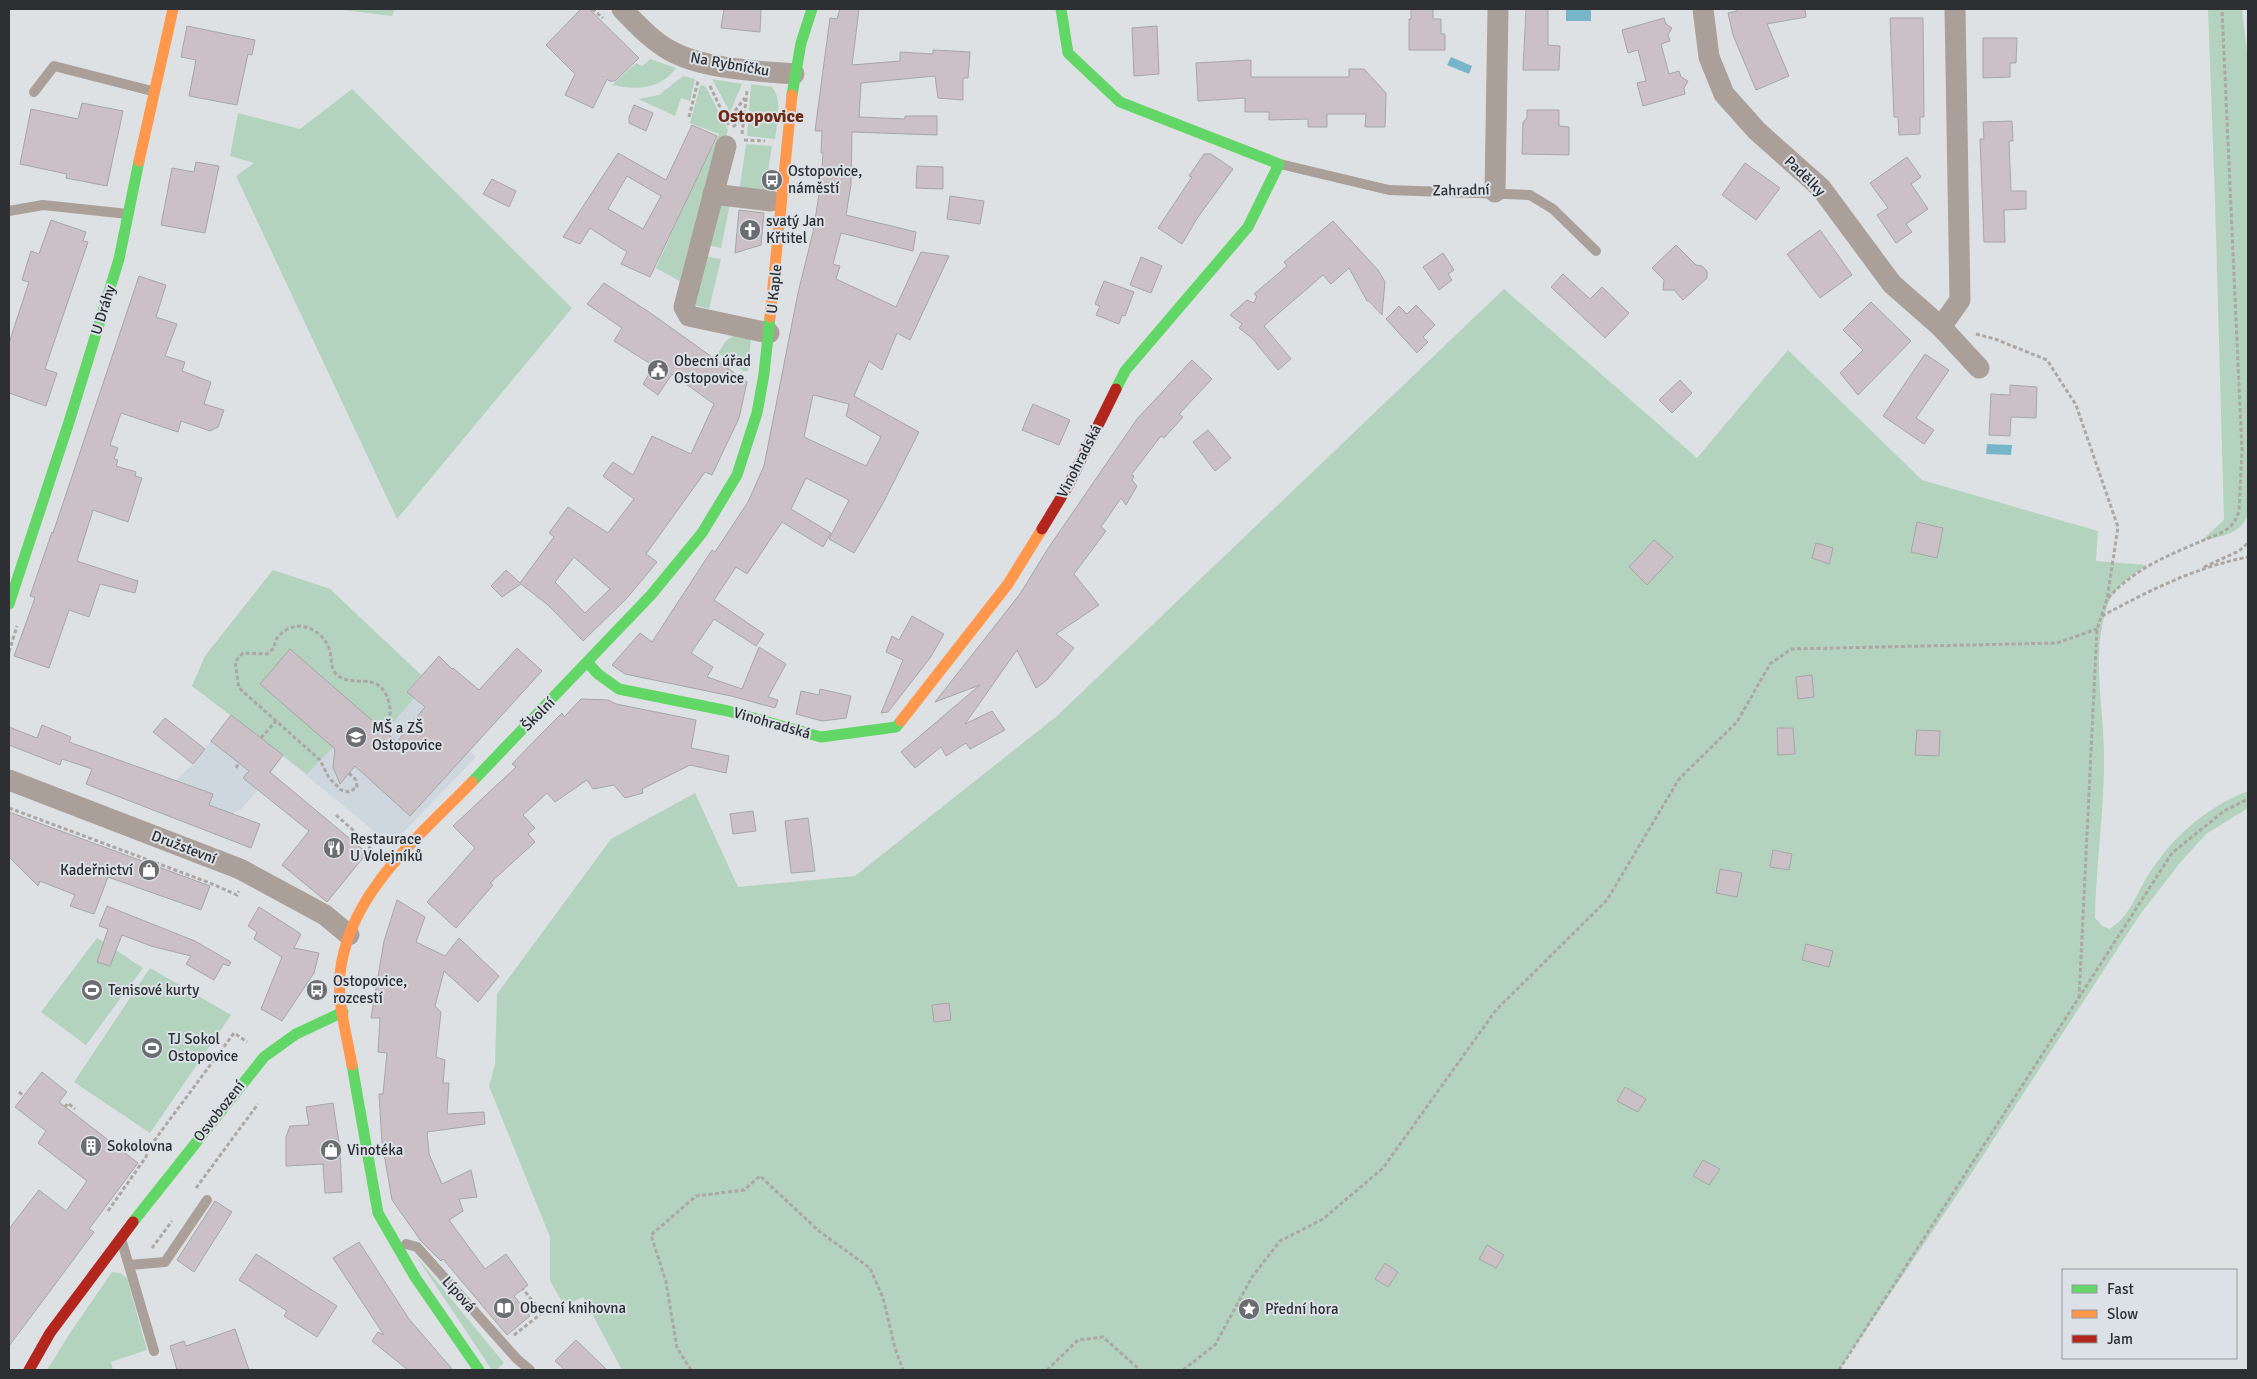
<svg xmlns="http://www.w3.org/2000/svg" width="2257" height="1379" font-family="Signika,sans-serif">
<rect width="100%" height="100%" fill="#dee1e4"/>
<path fill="#ced6de" d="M273,570L330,589L421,675L407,692L476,757L391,845L283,756L259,789L241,809L232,814L223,837L200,827L171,785L193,764L231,715L192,686L205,656Z"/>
<g fill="#b3d3bf">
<path d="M335,9H395L392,16Z"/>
<path d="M2208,9H2242L2247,52L2248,514C2241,535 2221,536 2201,541L2224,520L2215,200Z"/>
<path d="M650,59L676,68C660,90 636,90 612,85L636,63L642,66Z"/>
<path d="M683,76L695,79L690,101L681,98L675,116L638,99L659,95Z"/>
<path d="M712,79L742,84L730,112Z"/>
<path d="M751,84L772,87C783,100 777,123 775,139L747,136Z"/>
<path d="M702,85L706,87L728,130L705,201L683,283L656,268L690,192L719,134L690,123L700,86Z"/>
<path d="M352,89L572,308L397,519L236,176L254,163L230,156L238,113L300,129Z"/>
<path d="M746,144L772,146L764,196L739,193Z"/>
<path d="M714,201L730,204L721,248L701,244Z"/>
<path d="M698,255L721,259L709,309L685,303Z"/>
<path d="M1504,289L1697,458L1788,350L1922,480L2098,531L2096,561L2147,565C2131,576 2116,585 2108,604C2091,651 2103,703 2104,751C2105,807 2096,862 2095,918L2102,926L2109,929C2129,918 2136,895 2147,877C2171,838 2206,807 2248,791V808L2206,834L2179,864L2139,916L1967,1180L1839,1370H622L583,1297L573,1302L561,1300L550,1281V1237L489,1086L495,1065L497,994L611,839L695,793L738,887L855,876L1057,716Z"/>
<path d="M734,335L751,337L748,371H743L718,353L726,341Z"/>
<path d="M273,570L330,589L421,675L407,691L414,698L385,732L290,650L333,747L307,774L192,686L205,656Z"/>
<path d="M97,938L143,968L86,1045L41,1012Z"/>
<path d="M150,968L231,1015L150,1133L74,1082Z"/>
<path d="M416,1256L504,1363L496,1370H492Z"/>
<path d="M112,1272L120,1273L127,1278L147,1350L111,1362L113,1370H47L70,1333Z"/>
</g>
<g fill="#77b6ca">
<rect x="1566" y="9" width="25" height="12"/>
<path d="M1451,57L1472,66L1469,74L1447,65Z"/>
<path d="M1987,444L2012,445L2011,455L1986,454Z"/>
</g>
<g fill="#ccc0c7" stroke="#a5a6a8" fill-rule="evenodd">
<path d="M581,9H589L639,58L615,81H609L607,79L593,108L565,95L575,74L546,45Z"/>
<path d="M724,9H761L760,32L721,28Z"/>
<path d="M840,9H859L852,65L900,61V52L933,54V50L970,52L968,78H963V100L938,98L935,76L861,83L859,117L905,119V116H937V135L852,132L851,185L846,215L916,232L913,251L841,233L833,264L840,266L836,279L896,307L921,252L949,256L910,340L897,333L882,370L869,361L854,396L919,432L882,505L854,553L829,539L849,500L806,478L791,509L831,533L823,547L782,522L747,574L736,567L714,600L764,634L756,646L714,619L691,653L713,667L707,677L742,689L759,647L786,664L768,697L778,700L775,708L731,696L625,674L612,665L640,633L652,642L712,550L715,552L748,502L764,466L798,293L813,232L821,182L823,153H821L822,131H815L830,18L837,19ZM813,395L849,404L846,416L881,437L866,466L804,437Z"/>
<path d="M1411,9H1433V19H1441V34H1445V50H1409V19H1411Z"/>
<path d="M1526,9H1548V45L1560,46L1559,70H1523Z"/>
<path d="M1737,9H1805L1806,17L1767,24L1789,76L1756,90L1733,35L1728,13L1737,11Z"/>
<path d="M1664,18L1666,24L1672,28L1668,35L1670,41L1661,44L1669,74L1679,71L1681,77L1688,81L1684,88L1685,94L1643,106L1637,83L1646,81L1638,50L1628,53L1622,30Z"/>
<path d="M1890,18H1923L1924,117H1920V134L1899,135L1898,117H1894Z"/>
<path d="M187,26L255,40L252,55L248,54L237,105L189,96L196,60L181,57Z"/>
<path d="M1157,26L1159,74L1134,76L1132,28Z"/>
<path d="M1983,38H2017L2016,63H2010V77L1983,78Z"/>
<path d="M1251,60V77H1349V69H1364L1386,93L1385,127H1365L1366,114H1327V127H1308V119L1269,120V112H1245V98L1198,101L1196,63Z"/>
<path d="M82,103L123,111L107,186L66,178L67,174L20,164L31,109L78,119Z"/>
<path d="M634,105L653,113L646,131L629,123V117Z"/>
<path d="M1527,110H1559V126L1569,127V155L1522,154L1523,122L1527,118Z"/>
<path d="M2012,121L2013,141H2009L2011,191H2026V209L2004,210L2005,242H1984L1980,139H1984L1983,122Z"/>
<path d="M692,125L717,136L650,277L621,264L627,252L590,228L580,244L563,237L618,153L666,180ZM627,176L661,196L643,229L608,209Z"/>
<path d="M1204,154H1211L1233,169L1198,217L1182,244L1158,228L1192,177L1189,176Z"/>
<path d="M1907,157L1921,177L1911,184L1928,209L1906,224L1912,232L1896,243L1877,215L1888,208L1870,183Z"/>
<path d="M196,162L219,166L205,233L161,225L172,168L194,172Z"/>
<path d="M1745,163L1780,188L1756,220L1722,195Z"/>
<path d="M917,166L943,167V189L916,188Z"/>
<path d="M492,179L516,191L509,207L483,194Z"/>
<path d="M950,196L984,201L980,224L947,219Z"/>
<path d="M739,210L764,213L761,245L735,253Z"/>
<path d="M51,220L86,232L83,241L88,242L45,369L57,373L46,406L9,393V343L29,282L22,280L31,251L39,254Z"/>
<path d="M1333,221L1378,270L1385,282L1382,315L1369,301H1367L1349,268L1331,284L1323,275L1264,326L1291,359L1278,370L1252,338L1239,328L1242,324L1230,315L1247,300L1254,303L1257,296L1254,294L1287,266L1284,262Z"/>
<path d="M1820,230L1852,275L1820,298L1787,254Z"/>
<path d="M1676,245L1696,265L1702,266L1707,271V278L1683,300L1674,290H1663L1664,280L1652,268Z"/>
<path d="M1443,253L1454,270L1448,274L1452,280L1439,290L1423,267Z"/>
<path d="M1141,257L1162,266L1151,293L1130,285Z"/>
<path d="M1563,274L1590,299L1602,287L1629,313L1605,338L1551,287Z"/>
<path d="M139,276L166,285L156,317L177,324L165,356L185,362L182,371L211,382L204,404L224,410L218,427L210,431L181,421L178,432L121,413L110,445L118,448L114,459L118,460L116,466L136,472L135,476L142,478L128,522L93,510L77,561L138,581L135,593L100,584L89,617L69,610L49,668L14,656L35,598L30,596L52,532L53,533Z"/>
<path d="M1104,281L1134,292L1125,316L1122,315L1119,324L1096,315L1100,306L1095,304Z"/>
<path d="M604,283L649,312L747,382L739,418L712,475L705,472L646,554L657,562L627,598L583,641L548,605L521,584L502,597L491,586L506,570L520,583L554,537L549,533L568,507L608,533L634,499L603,476L613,462L633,475L652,436L691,454L714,404L672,374L658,395L643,384L654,366L614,341L622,328L587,304ZM574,557L610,589L585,613L555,582Z"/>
<path d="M1871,302L1911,341L1858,395L1840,373L1863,350L1843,330Z"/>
<path d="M1416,305L1435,325L1423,337L1428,342L1417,353L1386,319L1399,306L1407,314Z"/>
<path d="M1925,354L1949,370L1916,418L1934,430L1924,444L1883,416Z"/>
<path d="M1192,360L1212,379L1179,414L1183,417L1164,438L1161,436L1131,475L1134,476L1132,480L1137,486L1126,505L1121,498L1101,527L1106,531L1074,574L1099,605L1056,634L1074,648L1047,680L1036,688L1017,650L965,724L992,711L1005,730L970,749L966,743L946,756L941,747L915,768L901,752L980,685L935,702L1020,594L1047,550L1137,419Z"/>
<path d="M1680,380L1692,393L1672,413L1659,400Z"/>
<path d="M2010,385L2037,387L2036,418L2011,417L2010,436L1989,435L1991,394L2010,395Z"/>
<path d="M1033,404L1070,420L1059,445L1022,430Z"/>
<path d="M1208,430L1231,458L1215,471L1193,442Z"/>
<path d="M1917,522L1943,528L1937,558L1911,552Z"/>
<path d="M1654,540L1673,557L1647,585L1629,567Z"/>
<path d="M1816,543L1833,548L1829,564L1812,558Z"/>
<path d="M912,616L944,634L930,658L888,712L881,713L903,660L886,652L892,636L899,640Z"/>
<path d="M517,648L542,671L410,816L355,766L340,784L333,767L335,749L260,684L290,649L397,742L425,707L407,692L439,656L452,669L453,668L479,690Z"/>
<path d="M1812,675L1814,697L1798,699L1796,677Z"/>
<path d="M820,689L851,696L846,718L822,721L796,714L801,691L819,695Z"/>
<path d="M581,699L608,700L616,704L696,720L691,748L729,756L726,773L690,765L642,789L643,793L625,798L614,785L593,789L587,780L555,802L547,793L523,815L535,828L528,834L535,842L490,883L493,885L456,928L427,902L475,848L453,826L516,767L512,764L543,732L562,713L564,717Z"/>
<path d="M231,715L283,755L270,772L367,853L327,902L282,865L309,831L243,778L249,771L211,741Z"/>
<path d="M165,718L205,749L193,764L153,732Z"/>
<path d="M42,725L71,737L69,742L213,794L209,805L260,824L251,848L86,784L92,769L62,759L60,765L9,745V727L37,738Z"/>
<path d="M1777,728H1793L1795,754L1778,755Z"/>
<path d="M1917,730L1940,731L1939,756L1915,755Z"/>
<path d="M753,811L756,831L733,834L730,814Z"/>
<path d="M9,812L210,886L201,910L108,877L94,914L70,906L75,895L40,881L38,886L9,857Z"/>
<path d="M808,818L815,871L791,873L785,821Z"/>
<path d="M1773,850L1792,854L1789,870L1770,867Z"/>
<path d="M1720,869L1742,873L1737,897L1716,893Z"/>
<path d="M397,900L425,917L416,942L445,956L459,938L499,976L478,1002L444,971L435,1006L441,1012L436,1057L445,1060L443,1083H449L447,1114L484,1112L485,1124L427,1132L429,1154L442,1184L471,1170L477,1197L459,1199L463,1211L449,1220L485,1269L506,1254L528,1285L514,1296L530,1316L507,1335L443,1259L441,1261L421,1241L392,1200L382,1142L379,1094H383L387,1053L378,1052L380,1018H371L384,941Z"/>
<path d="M107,906L195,941L231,962L229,966L223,964L214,980L186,964L191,956L151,946L122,935L110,966L97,962L108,929L99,926Z"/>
<path d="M259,907L301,934L294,948L319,953L314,973L282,1021L261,1009L282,957L254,939L257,932L248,926Z"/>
<path d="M1806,944L1833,951L1829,967L1802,960Z"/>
<path d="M949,1003L951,1020L934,1022L932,1005Z"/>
<path d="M42,1072L67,1092L59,1102L138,1163L89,1229L94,1232L9,1346V1229L39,1190L66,1211L87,1181L38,1143L46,1131L15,1107Z"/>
<path d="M1625,1087L1646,1099L1638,1112L1617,1101Z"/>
<path d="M333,1103L340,1149L342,1192L325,1193L323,1164L286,1166V1137L290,1126L309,1125L306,1107Z"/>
<path d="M1703,1160L1720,1169L1709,1185L1693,1176Z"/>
<path d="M215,1201L232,1212L194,1272L177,1260Z"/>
<path d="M359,1242L409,1319L453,1370H408L372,1341L378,1332L384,1335L333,1258Z"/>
<path d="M1487,1245L1504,1255L1496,1268L1479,1259Z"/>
<path d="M256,1254L337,1306L317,1337L284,1316L287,1311L239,1280Z"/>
<path d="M1385,1263L1398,1272L1388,1287L1375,1279Z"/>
<path d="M235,1329L249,1370H177L170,1346L184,1341L186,1346Z"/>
<path d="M576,1340L607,1370H565L555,1361Z"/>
</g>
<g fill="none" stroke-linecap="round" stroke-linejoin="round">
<g stroke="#ada7a4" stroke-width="3" stroke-dasharray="4 2.5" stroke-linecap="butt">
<path d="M592,9L603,18"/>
<path d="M710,86L729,126"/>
<path d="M689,117L698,81"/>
<path d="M727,121L745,98"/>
<path d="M733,127L743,118"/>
<path d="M742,134L747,91"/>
<path d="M744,140L765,141"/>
<path d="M1976,334L1995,339L2047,360L2076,405L2118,527L2107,599L2097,629L2079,998"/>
<path d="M2204,567L2239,551L2248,543"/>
<path d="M2108,598C2141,562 2181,551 2225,531L2234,523L2239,512L2242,451L2222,9"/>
<path d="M2102,616C2148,591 2196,567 2248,557"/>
<path d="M9,652L17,626"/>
<path d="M261,738L276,721"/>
<path d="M236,768L239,763"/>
<path d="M349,773L356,780L357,787L349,792L341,790L329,778L320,760L239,688L235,662L243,653L267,654L274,648C275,639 278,635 286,630C302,620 322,631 329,648C332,656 330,668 336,674C353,690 377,669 388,699C392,712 390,719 385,732"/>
<path d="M9,808L210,883L237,895L239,891"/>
<path d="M336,815L363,839L373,852"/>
<path d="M357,845L363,839"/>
<path d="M19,1092L24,1096"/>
<path d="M65,1107L68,1103L75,1109"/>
<path d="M196,1188L258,1104"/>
<path d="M108,1211L146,1157L148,1149L234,1033L247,1042"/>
<path d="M152,1248L172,1221"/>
<path d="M514,1335L542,1313L523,1289"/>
<path d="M691,1370L677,1348L666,1282L651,1235L696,1196L744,1190L760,1176L820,1232L870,1268L883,1298L895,1348L903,1370"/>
<path d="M1047,1370L1078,1340L1103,1337L1140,1370"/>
<path d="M1183,1370L1215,1345L1252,1277L1280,1241L1323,1219L1383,1168L1496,1010L1607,900L1679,779L1737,722L1770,664L1791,649L2057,643L2097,629"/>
<path d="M1839,1370L2172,853L2224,811L2248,799"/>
</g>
<g stroke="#aaa099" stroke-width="10">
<path d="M34,92L54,66L152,91"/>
<path d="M1280,164L1389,190L1530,195L1553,209L1596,251"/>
<path d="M9,211L43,205L128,214"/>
<path d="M122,1242L154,1351"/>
<path d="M406,1244L417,1247L517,1359L530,1370"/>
<path d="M129,1265L165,1262L207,1200"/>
</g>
<g stroke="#aaa099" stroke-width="21">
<path d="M622,9C636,23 651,40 669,50C702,69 756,71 794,74"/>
<path d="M1703,9L1709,57L1724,94L1757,131L1821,188L1892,284L1941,327L1979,368"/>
<path d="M726,146L684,307L689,316L769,333"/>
<path d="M1495,192L1498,9"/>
<path d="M713,194L771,201"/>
<path d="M1941,327L1960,300L1955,9"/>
<path d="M9,780L240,869L325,915L349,935"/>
</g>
<g stroke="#63d668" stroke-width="11">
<path d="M1061,9L1068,53L1120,102L1279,164L1248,227L1125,371L1116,389"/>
<path d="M792,95L801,43L812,9"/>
<path d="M9,604L69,422L119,259L139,161"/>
<path d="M588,663L598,674L619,689L728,711L821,737L896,727L901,721"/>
<path d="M472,782L651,595L702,533L737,475L757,413L764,374L770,317"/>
<path d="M352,1065L378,1213L415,1277L479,1370"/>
<path d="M133,1222L264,1057L296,1034L343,1012"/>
</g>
<g stroke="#ff974d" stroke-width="11">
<path d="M139,161L173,9"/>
<path d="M770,317L792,95"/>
<path d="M901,721L1008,584L1042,529"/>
<path d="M352,1065C347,1037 337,1001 340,974C348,893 420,836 472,782"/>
</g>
<g stroke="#b3261e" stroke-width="11">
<path d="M1042,529L1068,486L1116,389"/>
<path d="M29,1370L50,1333L133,1222"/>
</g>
</g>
<defs>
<g id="bus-disc" transform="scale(1.125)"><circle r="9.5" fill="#6b6d70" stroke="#dbe1e7"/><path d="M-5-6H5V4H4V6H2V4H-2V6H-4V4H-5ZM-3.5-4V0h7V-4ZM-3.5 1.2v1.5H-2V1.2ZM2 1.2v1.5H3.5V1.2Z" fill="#fff"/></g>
<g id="church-disc" transform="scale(1.125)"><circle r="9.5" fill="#6b6d70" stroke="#dbe1e7"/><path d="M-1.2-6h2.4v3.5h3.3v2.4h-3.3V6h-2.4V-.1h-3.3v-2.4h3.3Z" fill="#fff"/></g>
<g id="civic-disc" transform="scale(1.125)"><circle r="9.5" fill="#6b6d70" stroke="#dbe1e7"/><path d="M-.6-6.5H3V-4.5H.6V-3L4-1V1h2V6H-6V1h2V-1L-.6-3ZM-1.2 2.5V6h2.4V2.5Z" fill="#fff"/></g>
<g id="school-disc" transform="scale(1.125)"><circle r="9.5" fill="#6b6d70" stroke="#dbe1e7"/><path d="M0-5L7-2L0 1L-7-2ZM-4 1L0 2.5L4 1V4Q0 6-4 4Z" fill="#fff"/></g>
<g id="restaurant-disc" transform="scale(1.125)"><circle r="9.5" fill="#6b6d70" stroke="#dbe1e7"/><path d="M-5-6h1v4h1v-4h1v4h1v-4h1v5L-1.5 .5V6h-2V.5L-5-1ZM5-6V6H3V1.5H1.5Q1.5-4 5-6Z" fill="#fff"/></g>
<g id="shop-disc" transform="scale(1.125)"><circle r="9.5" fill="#6b6d70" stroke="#dbe1e7"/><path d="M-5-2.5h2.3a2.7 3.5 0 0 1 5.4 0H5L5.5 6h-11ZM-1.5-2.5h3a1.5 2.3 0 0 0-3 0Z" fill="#fff"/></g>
<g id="stadium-disc" transform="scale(1.125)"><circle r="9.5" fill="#6b6d70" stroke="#dbe1e7"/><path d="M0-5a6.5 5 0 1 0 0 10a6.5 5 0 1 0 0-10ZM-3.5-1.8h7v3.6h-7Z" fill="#fff"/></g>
<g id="building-disc" transform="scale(1.125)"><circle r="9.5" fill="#6b6d70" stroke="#dbe1e7"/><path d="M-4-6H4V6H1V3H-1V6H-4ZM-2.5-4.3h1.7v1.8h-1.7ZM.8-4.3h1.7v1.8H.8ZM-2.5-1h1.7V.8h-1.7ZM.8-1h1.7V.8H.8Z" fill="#fff"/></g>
<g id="library-disc" transform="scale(1.125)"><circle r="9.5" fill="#6b6d70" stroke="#dbe1e7"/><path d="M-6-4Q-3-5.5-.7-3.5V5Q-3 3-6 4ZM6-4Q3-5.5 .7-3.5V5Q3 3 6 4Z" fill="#fff"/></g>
<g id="sight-disc" transform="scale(1.125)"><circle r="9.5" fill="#6b6d70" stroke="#dbe1e7"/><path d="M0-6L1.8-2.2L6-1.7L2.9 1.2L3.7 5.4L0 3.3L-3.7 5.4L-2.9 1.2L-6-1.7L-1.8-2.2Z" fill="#fff"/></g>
</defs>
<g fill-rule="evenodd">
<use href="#bus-disc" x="772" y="180"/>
<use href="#church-disc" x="750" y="230"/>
<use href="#civic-disc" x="658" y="370"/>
<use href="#school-disc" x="356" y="737"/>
<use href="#restaurant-disc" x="334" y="848"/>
<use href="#shop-disc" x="149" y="870"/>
<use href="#stadium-disc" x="92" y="990"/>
<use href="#bus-disc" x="317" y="990"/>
<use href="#stadium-disc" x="152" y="1048"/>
<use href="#building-disc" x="91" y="1146"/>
<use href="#shop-disc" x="331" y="1150"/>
<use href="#library-disc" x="504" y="1308"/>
<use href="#sight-disc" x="1249" y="1309"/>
</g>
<g text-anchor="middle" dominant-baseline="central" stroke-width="4" stroke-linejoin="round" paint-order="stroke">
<g font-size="15" fill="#2d2f32" stroke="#dbe1e7">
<text transform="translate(730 64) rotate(10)">Na Rybníčku</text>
<text transform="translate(1805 176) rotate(44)">Padělky</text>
<text transform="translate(1461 190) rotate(-1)">Zahradní</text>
<text transform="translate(774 289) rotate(-84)">U Kaple</text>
<text transform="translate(103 310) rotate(-73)">U Dráhy</text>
<text transform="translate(1079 461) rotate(-63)">Vinohradská</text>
<text transform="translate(538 714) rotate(-45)">Školní</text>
<text transform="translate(772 723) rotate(16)">Vinohradská</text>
<text transform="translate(184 847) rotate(21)">Družstevní</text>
<text transform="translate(219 1111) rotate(-52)">Osvobození</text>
<text transform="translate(459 1294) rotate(48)">Lípová</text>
</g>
<g font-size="15" fill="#2d2f32" stroke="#dbe1e7" text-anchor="start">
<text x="788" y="171">Ostopovice,<tspan x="788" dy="17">náměstí</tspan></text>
<text x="766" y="221">svatý Jan<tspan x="766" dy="17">Křtitel</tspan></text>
<text x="674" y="361">Obecní úřad<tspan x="674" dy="17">Ostopovice</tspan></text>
<text x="372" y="728">MŠ a ZŠ<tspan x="372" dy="17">Ostopovice</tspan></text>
<text x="350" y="839">Restaurace<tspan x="350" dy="17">U Volejníků</tspan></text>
<text x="133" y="870" text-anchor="end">Kadeřnictví</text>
<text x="333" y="981">Ostopovice,<tspan x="333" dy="17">rozcestí</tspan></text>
<text x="108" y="990">Tenisové kurty</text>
<text x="168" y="1039">TJ Sokol<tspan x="168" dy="17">Ostopovice</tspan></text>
<text x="107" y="1146">Sokolovna</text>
<text x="347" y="1150">Vinotéka</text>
<text x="520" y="1308">Obecní knihovna</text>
<text x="1265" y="1309">Přední hora</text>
</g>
<g font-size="18" font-weight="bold" fill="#6c2a14" stroke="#dbe1e7">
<text x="761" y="116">Ostopovice</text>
</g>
</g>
<rect width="2257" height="1379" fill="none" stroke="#2d2f32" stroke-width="20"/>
<rect x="2062" y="1269" width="175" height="90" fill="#dbe1e7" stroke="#959a9f"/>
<rect x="2072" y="1285" width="25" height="8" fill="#63d668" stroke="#959a9f"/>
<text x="2107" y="1294" font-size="15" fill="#2d2f32">Fast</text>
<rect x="2072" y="1310" width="25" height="8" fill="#ff974d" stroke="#959a9f"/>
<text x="2107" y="1319" font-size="15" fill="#2d2f32">Slow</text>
<rect x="2072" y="1335" width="25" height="8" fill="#b3261e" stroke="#959a9f"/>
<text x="2107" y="1344" font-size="15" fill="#2d2f32">Jam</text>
</svg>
